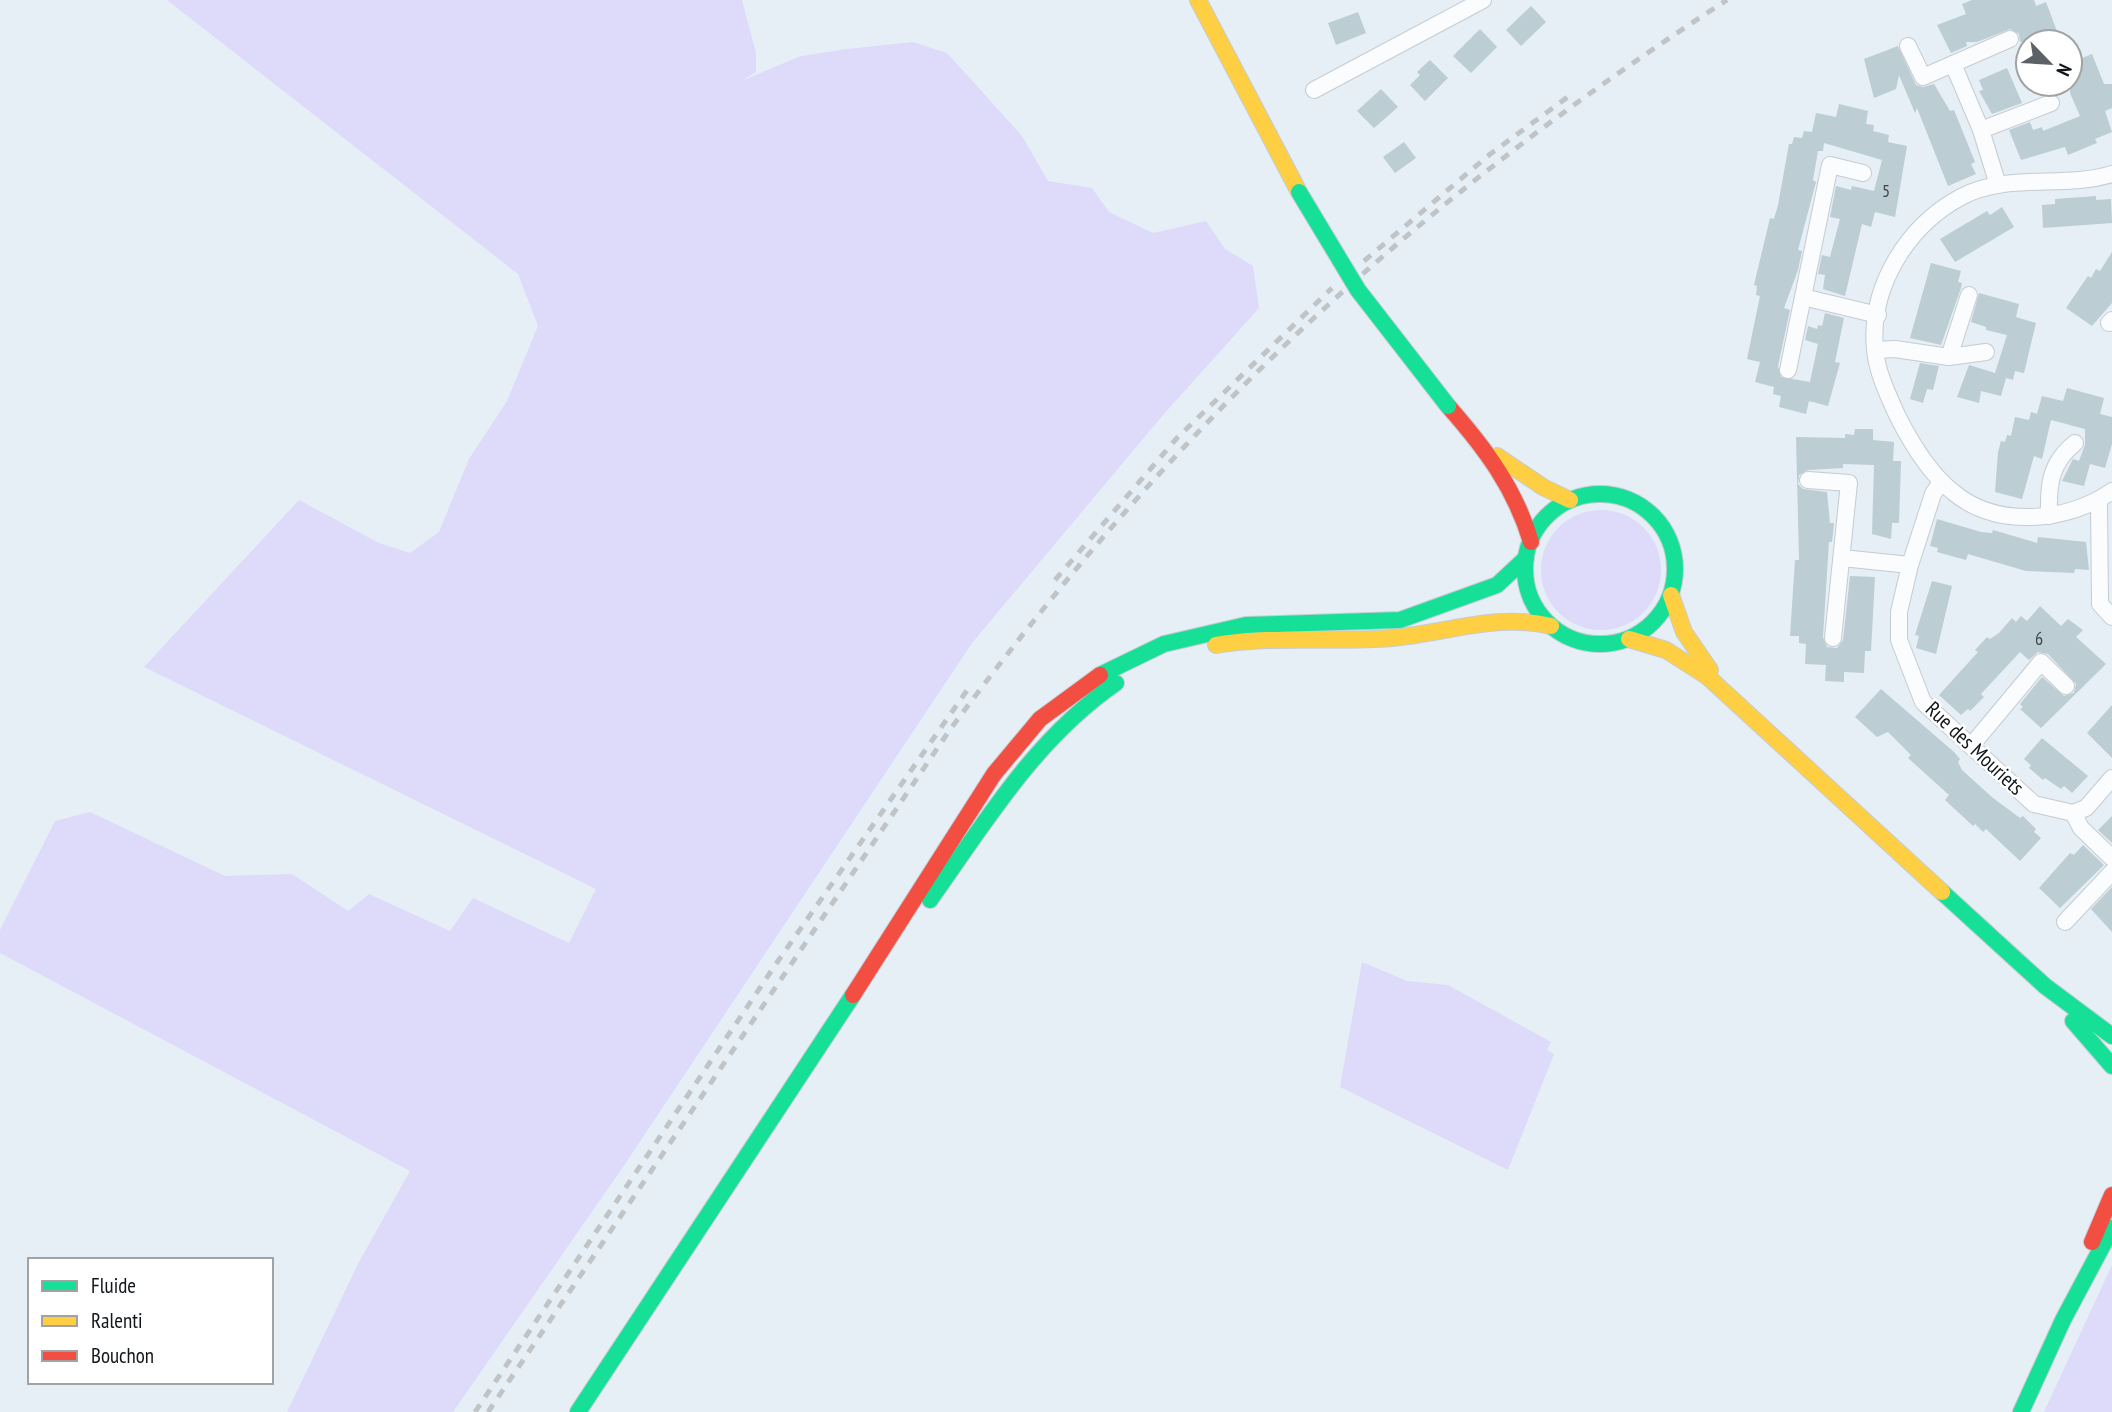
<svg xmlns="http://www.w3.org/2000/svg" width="2112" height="1412" font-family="'PT Sans Narrow',sans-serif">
<rect width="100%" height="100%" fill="#e6eef6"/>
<g fill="#dedbfa">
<path d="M167,0H742L756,53V72L741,81L801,56L847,49L913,42L947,53L1022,136L1048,181L1092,188L1109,212L1153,233L1206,221L1225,249L1253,266L1259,308L1163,415L972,643L623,1167L453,1412H287L359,1262L410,1171L0,953V930L55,821L90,812L225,876L292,874L348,911L369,894L450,931L473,898L569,943L596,889L144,667L299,500L379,543L410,553L439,532L469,459L507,401L538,326L518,274Z"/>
<circle cx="1601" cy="570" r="60"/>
<path d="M1362,962L1407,981L1448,985L1551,1042L1547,1050L1554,1054L1508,1170L1340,1087Z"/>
<path d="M2112,1265V1412H2044Z"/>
</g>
<g fill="#bccdd4">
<path d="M1972,0H2034L2036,6L2046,2L2061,42H2020L2019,34L2010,29L1977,42H1966L1967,46L1951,53L1937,25L1966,14L1962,4Z"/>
<path d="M1531,6L1546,22L1521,46L1506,30Z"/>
<path d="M1358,12L1366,33L1336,45L1328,23Z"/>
<path d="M1480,29L1497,47L1471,73L1453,56Z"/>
<path d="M1898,46L1916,85L1923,87L1934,84L1950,111L1954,110L1975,162L1971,164L1976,174L1948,186L1917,108L1915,113L1899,75L1896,89L1874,98L1864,59Z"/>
<path d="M2092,54L2104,84H2112V108L2105,111L2112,132L2095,139L2097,143L2068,155L2065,147L2021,160L2009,130L2030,122L2033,130L2042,127L2043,131L2080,116L2070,93V63Z"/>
<path d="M1430,60L1448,78L1425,101L1410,85L1420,75L1417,72Z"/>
<path d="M2007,68L2022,103L1992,114L1979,91L1983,90L1979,80Z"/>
<path d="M1381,89L1398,107L1374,128L1357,111Z"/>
<path d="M1839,104L1868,111L1866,124L1874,125L1873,131L1889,135L1888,142L1907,146L1895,217L1875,212L1871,227L1862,224L1845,296L1823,289L1825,275L1818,274L1822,255L1830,257L1840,219L1830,217L1836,186L1851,190L1852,186L1874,191L1882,160L1824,143L1823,151H1818L1813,180L1816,182L1798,250L1802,251L1798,270L1784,308L1790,310L1778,366L1781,377L1810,382L1818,344L1805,340L1808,326L1817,329L1818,325L1822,326L1825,313L1844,318L1835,362L1840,363L1828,406L1809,401L1806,414L1779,407L1781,396L1773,394L1774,387L1755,382L1760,362L1747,359L1760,296L1756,295L1757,286L1754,285L1770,218L1774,219L1778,205L1789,144H1792L1794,137L1802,138L1804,131L1812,132L1816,113L1836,117Z"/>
<path d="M1404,142L1416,158L1395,173L1383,157Z"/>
<path d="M2096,196V200L2111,199L2112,223L2043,228L2042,205L2055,204V199Z"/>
<path d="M2002,207L2014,227L1955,262L1940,239L1987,211L1990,215Z"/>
<path d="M2112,252V303L2092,326L2066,308L2088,276L2091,278L2096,269L2100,271Z"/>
<path d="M1931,263L1961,271L1958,282L1962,283L1961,288L1941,345L1910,338Z"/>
<path d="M1979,293L2019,304L2016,317L2036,323L2024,373L2015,371L2013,380L2006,378L2001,396L1981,391L1979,403L1957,397L1969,365L1995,373L2007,335L1986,330V327L1971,322Z"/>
<path d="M1920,363L1939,366L1933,390L1927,389L1923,403L1910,399Z"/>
<path d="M2067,388L2104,398L2100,414L2112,417V444L2105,468L2090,464L2084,486L2062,481L2073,459L2079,461L2085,445V429L2051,420L2042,459L2034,456L2022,499L1995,492L1998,452L2001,441L2005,442L2007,435L2011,436L2015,417L2029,420L2031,412L2037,414L2042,396L2063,401Z"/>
<path d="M1855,429H1873V440L1894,442L1893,461H1901L1899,523H1892L1891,539L1872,534L1874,465L1843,464V468L1808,470L1799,475L1798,484L1803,489L1827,492L1830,523H1834L1832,542H1829L1823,637L1827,647L1837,648L1843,640L1850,576L1875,577L1871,651H1865L1864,673L1844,672V682L1825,681L1826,665L1805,664L1806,644L1799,643V636H1790L1795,560H1799L1796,437L1845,438V434L1854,435Z"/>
<path d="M1937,519L1981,532L1992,533L1993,530L2037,543L2038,537L2086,542L2089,570L2075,569L2074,573L2026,571L1968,554L1966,560L1937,552L1938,548L1930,546Z"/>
<path d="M1932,581L1952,586L1936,654L1916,648L1919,636L1915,635Z"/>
<path d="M2040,606L2061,626L2068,619L2083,630L2076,637L2106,664L2041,728L2020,709L2023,707L2020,704L2042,677L2064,696L2074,693L2076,684L2048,654L2038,652L2029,660L2020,652L1981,694L1984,697L1970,711L1968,709L1961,715L1939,695L1978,652L1975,650L1987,637L1990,639L1999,633L2012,618L2016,622L2021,616L2027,621Z"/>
<path d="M1881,689L1954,752L1960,759L1958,762L1962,770L1993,798L2020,818L2023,816L2036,829L2034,832L2041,838L2020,861L1986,829L1983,832L1975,824L1973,826L1945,800L1949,795L1908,758L1911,755L1888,732L1877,737L1855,717Z"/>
<path d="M2112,705V758L2087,733Z"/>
<path d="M2042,738L2088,776L2072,793L2064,786L2061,789L2045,778L2043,780L2029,768L2031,765L2024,759Z"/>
<path d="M2112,816V843L2098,830Z"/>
<path d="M2083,845L2104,865L2060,908L2039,888L2070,853L2074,855Z"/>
<path d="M2112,887V932L2091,909Z"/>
</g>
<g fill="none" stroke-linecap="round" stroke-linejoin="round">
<g stroke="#c5ccd1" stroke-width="18">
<g id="street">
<path d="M1908,46L1923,77L2010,39"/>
<path d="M1953,64L1981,130L1998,185"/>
<path d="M1314,90L1483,0"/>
<path d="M1981,130L2051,103"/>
<path d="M2112,174C2063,189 2008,172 1961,197C1907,226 1869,287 1875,350C1877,372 1888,395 1897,415C1911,443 1929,473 1953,492C1997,529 2068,522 2112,491"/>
<path d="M1803,297L1878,315"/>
<path d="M2109,323L2112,320"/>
<path d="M1875,350L1895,349L1949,357L1986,352"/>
<path d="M1949,357L1969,295"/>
<path d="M1788,370L1830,165L1863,173"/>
<path d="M1808,480L1849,483L1833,638"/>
<path d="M1941,482L1933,494L1910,565L1899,612V640L1923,702L2034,804L2073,813L2086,808L2112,778"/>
<path d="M2099,500L2100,604L2112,617"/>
<path d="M2049,516C2048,485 2050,463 2075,443"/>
<path d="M1842,558L1910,565"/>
<path d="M1971,746L2041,662L2066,686"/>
<path d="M2073,813L2081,828L2112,858"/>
<path d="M2065,922L2112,872"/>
</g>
</g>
<g stroke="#c5ccd1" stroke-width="18">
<g id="fast">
<circle cx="1600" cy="569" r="75"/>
<path d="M1100,675L1164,644L1246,625L1400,620L1497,585L1526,558"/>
<path d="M1942,892L2045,986L2112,1036"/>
<path d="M930,900C986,821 1035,739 1116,683"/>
<path d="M2073,1021L2112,1066"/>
<path d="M578,1412L853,995"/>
<path d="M2021,1412L2063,1320L2112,1228"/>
</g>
</g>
<g stroke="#c5ccd1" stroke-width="18">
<g id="slow">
<path d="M1198,0L1299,192"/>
<path d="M1497,456L1543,487L1570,500"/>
<path d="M1671,595L1684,632L1710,670"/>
<path d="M1629,639L1666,650L1708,677L1942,892"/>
<path d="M1216,645C1275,635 1333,643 1392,638C1447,633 1496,613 1551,626"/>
</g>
</g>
<g stroke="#c5ccd1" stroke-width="18">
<g id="jam">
<path d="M1448,406C1485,448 1515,488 1531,542"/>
<path d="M853,995L994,774L1040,719L1100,675"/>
<path d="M2092,1242L2112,1195"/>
</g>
</g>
<use href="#street" stroke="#fbfcfe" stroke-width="16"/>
<use href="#fast" stroke="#16e098" stroke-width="16"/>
<use href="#slow" stroke="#ffcf43" stroke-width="16"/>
<use href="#jam" stroke="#f24e42" stroke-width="16"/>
<g stroke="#c1c4c6" stroke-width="5" stroke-dasharray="9 9" stroke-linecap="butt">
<path d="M1364,261L1489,155L1569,96"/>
<path d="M1055,580L1177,438L1332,288"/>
<path d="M475,1412L778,961L970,686"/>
<path d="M488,1412L949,731C1023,631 1102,534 1187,444C1346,274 1532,126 1727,0"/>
</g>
<g stroke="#c5ccd1" stroke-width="18" stroke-linecap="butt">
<path id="fast-bridge" d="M1299,192L1358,290L1448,406"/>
</g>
<use href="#fast-bridge" stroke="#16e098" stroke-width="16"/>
</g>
<g text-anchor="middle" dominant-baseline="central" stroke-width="5" stroke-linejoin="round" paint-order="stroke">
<g font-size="18" fill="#3c4448">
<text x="1886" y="190">5</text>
<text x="2039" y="638">6</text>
</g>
<g font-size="21" fill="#11161a" stroke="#fff">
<text transform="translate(1975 748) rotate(43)">Rue des Mouriets</text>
</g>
</g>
<rect x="28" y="1258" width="245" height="126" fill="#ffffff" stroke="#a0a2a3" stroke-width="2"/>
<rect x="42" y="1281" width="35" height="10" fill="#16e098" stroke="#a0a2a3" stroke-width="2"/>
<text x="91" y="1293" font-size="21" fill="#11161a">Fluide</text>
<rect x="42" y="1316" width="35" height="10" fill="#ffcf43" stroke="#a0a2a3" stroke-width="2"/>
<text x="91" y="1328" font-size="21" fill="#11161a">Ralenti</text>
<rect x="42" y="1351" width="35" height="10" fill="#f24e42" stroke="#a0a2a3" stroke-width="2"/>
<text x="91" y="1363" font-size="21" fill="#11161a">Bouchon</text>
<g transform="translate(2049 63) rotate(115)"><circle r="33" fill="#ffffff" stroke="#a0a2a3" stroke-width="2"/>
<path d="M0-5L12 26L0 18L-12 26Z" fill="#5c6267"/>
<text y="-10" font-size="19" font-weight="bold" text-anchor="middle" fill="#11161a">N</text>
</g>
</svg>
